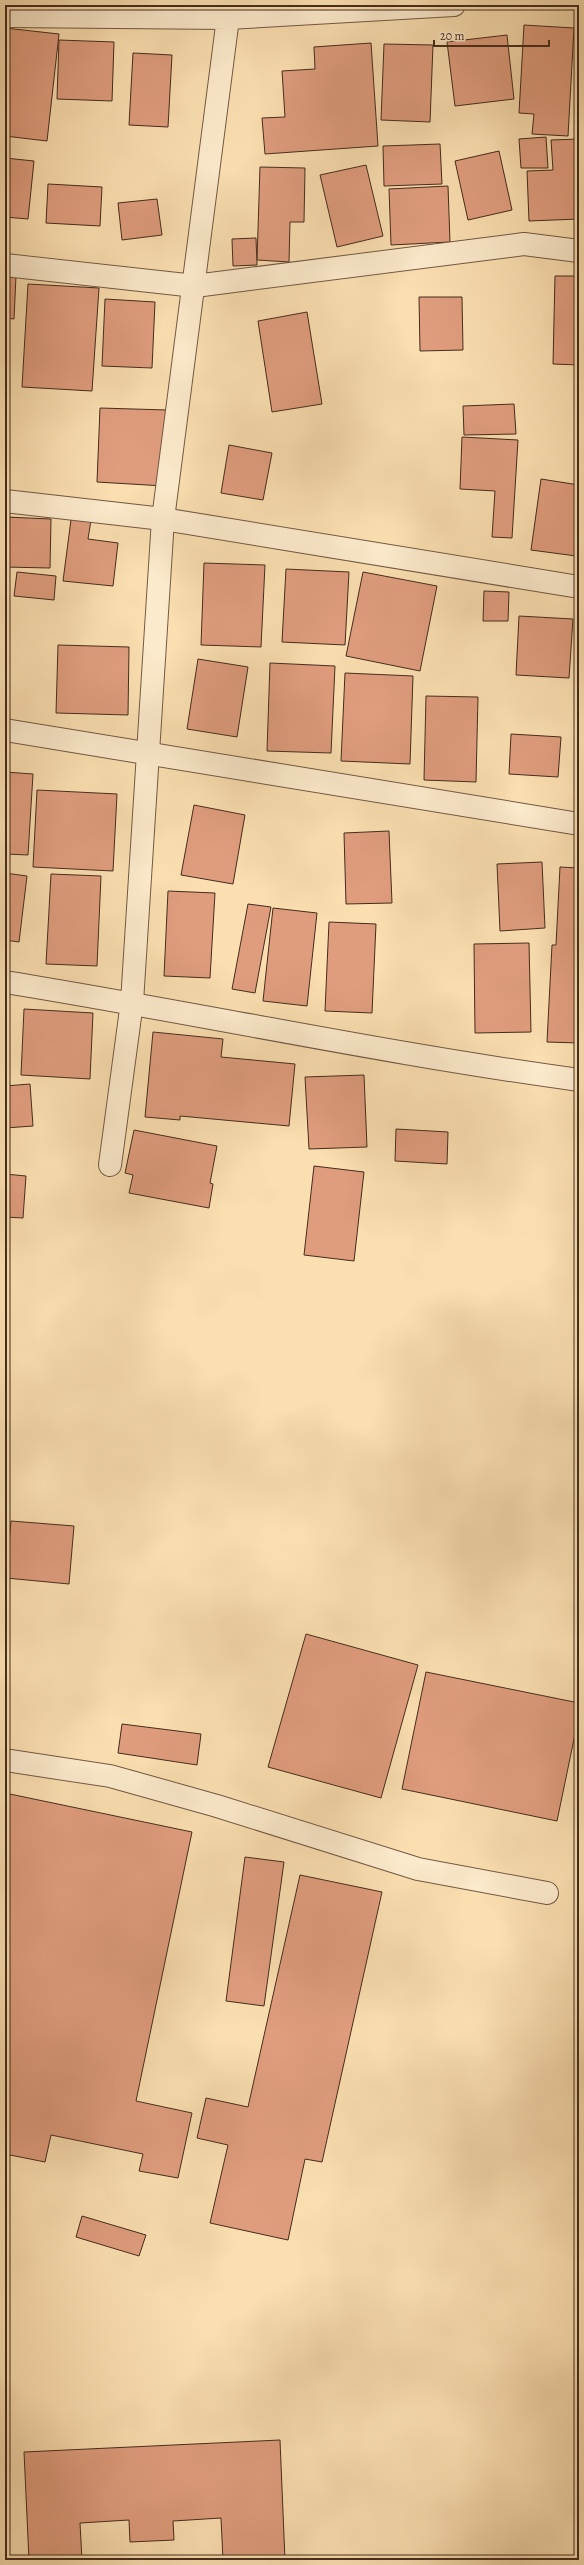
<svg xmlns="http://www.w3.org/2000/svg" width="584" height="2565" font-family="Alegreya,serif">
<rect width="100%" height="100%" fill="#fbdfb1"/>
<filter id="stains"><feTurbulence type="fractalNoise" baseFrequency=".005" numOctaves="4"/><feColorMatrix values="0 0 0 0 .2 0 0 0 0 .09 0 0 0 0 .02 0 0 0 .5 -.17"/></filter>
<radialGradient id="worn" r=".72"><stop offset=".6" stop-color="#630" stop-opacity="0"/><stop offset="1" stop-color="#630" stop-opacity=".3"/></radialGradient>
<g fill="#e09d7e" stroke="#442c1e">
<path d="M524,25L574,28L568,136L532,134L534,114L519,113Z"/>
<path d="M5,28L59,34L47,141L5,136Z"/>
<path d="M507,35L514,99L455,106L447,42Z"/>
<path d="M59,40L114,42L112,101L57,99Z"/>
<path d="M371,43L378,146L265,154L262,118L285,117L282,71L315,69L314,47Z"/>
<path d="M384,44L433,45L430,122L381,120Z"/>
<path d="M133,53L172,55L168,127L129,125Z"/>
<path d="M546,137L548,168H521L519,139Z"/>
<path d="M579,139V219L529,221L527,171L553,170L551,140Z"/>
<path d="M440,144L442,184L384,186L383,146Z"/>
<path d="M499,151L512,210L468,220L455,161Z"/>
<path d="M5,158L34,161L28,219L5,217Z"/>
<path d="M366,165L383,236L337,247L320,175Z"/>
<path d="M260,167L305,168L304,222H290L289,262L257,260Z"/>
<path d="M48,184L102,187L100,226L46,223Z"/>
<path d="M448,186L450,242L391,245L389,189Z"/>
<path d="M157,199L162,235L122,240L118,203Z"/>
<path d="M256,238L257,265L233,266L232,239Z"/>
<path d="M5,276H16L14,319L5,318Z"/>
<path d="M555,276H579V365L553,364Z"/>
<path d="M28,284L99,288L92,391L22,387Z"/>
<path d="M419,297H462L463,350L420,351Z"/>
<path d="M105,299L155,302L152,368L102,366Z"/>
<path d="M307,312L322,404L272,412L258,321Z"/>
<path d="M514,404L516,434L464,435L463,406Z"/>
<path d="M100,408L167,410L164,486L97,482Z"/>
<path d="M462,437L518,440L512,538L492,537L495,491L460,489Z"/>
<path d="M229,445L272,453L263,500L221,493Z"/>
<path d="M541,479L579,485V533L576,556L531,550Z"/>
<path d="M72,512L92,514L88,539L118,543L113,586L63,581Z"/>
<path d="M5,517L51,519L50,568L5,567Z"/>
<path d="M204,563L265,565L261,647L201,645Z"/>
<path d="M286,569L349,572L345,645L282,642Z"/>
<path d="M17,572L56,576L54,600L14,596Z"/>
<path d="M363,572L437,586L420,671L346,656Z"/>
<path d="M484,591L509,592L508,621H483Z"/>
<path d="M519,616L573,619L569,678L516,675Z"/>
<path d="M58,645L129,647L128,715L56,713Z"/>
<path d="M198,659L248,667L237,737L187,729Z"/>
<path d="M270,663L335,666L331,753L267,751Z"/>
<path d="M345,673L413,676L410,764L341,761Z"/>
<path d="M426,696L478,697L476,782L424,780Z"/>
<path d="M578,720H579V812H575Z"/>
<path d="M511,734L561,737L558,777L509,774Z"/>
<path d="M5,772L33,774L28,855L5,854Z"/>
<path d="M37,790L117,794L113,871L33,867Z"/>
<path d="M194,805L245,815L233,884L181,875Z"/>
<path d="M389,831L392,903L346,904L344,833Z"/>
<path d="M542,862L545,928L500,931L497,864Z"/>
<path d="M560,867L579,868V1043L547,1042L552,945H556Z"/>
<path d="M5,873L27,876L19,942L5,940Z"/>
<path d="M51,874L101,876L97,966L46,964Z"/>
<path d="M168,891L215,893L210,978L164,976Z"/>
<path d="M248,904L271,907L255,993L232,989Z"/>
<path d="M273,908L317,913L307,1006L263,1001Z"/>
<path d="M329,922L376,924L372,1013L325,1011Z"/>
<path d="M529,943L531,1032L475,1033L474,944Z"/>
<path d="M24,1009L93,1013L90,1079L21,1075Z"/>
<path d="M153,1032L223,1039L221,1057L295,1064L289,1126L180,1116V1120L145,1117Z"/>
<path d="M364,1075L367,1147L309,1149L305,1077Z"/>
<path d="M30,1084L33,1126L5,1128V1086Z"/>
<path d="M396,1129L448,1132L447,1164L395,1161Z"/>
<path d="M134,1130L217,1146L210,1183L213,1184L209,1208L129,1193L133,1175L125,1173Z"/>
<path d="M314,1166L364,1172L354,1261L304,1255Z"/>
<path d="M5,1174L26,1176L23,1218L5,1217Z"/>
<path d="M11,1521L74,1526L69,1584L6,1578Z"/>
<path d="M306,1634L418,1665L381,1798L268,1767Z"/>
<path d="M426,1672L579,1703V1715L557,1821L402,1789Z"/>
<path d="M122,1724L201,1734L197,1765L118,1753Z"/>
<path d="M5,1793L192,1832L136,2101L192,2113L178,2178L139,2171L143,2154L51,2135L45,2162L5,2154Z"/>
<path d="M245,1857L284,1862L264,2006L226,2001Z"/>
<path d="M300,1875L382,1892L322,2162L305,2159L288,2240L210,2223L228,2145L197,2138L206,2098L248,2107Z"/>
<path d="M82,2216L146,2235L139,2256L76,2237Z"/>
<path d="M280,2440L285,2560H223L221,2518L173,2521L174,2540L130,2542L129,2520L80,2523L82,2560H29L24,2452Z"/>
</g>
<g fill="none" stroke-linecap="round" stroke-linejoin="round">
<g stroke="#725943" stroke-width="24">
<g id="minor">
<path d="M231,5L228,18L454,5"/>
<path d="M5,16L228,18L163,519L132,1002L110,1165"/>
<path d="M5,265L195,286L524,244L579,251"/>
<path d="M5,501L163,519L579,587"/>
<path d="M5,730L579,824"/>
<path d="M5,982C197,1013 387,1054 579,1080"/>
<path d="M5,1760L110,1776L217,1806L418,1869L547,1893"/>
</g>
</g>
<use href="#minor" stroke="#fceacc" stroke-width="22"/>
</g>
<rect width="584" height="2565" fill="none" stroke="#fbdfb1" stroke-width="20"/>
<rect x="6" y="6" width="572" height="2553" fill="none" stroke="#442c1e" stroke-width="2"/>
<rect x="10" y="10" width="564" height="2545" fill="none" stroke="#442c1e"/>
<path d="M434 40v6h115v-6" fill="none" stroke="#442c1e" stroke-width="2"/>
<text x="440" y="40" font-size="12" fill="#442c1e" stroke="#fceacc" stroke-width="3" paint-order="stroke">20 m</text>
<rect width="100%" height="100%" filter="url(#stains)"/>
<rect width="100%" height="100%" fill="url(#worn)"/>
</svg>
